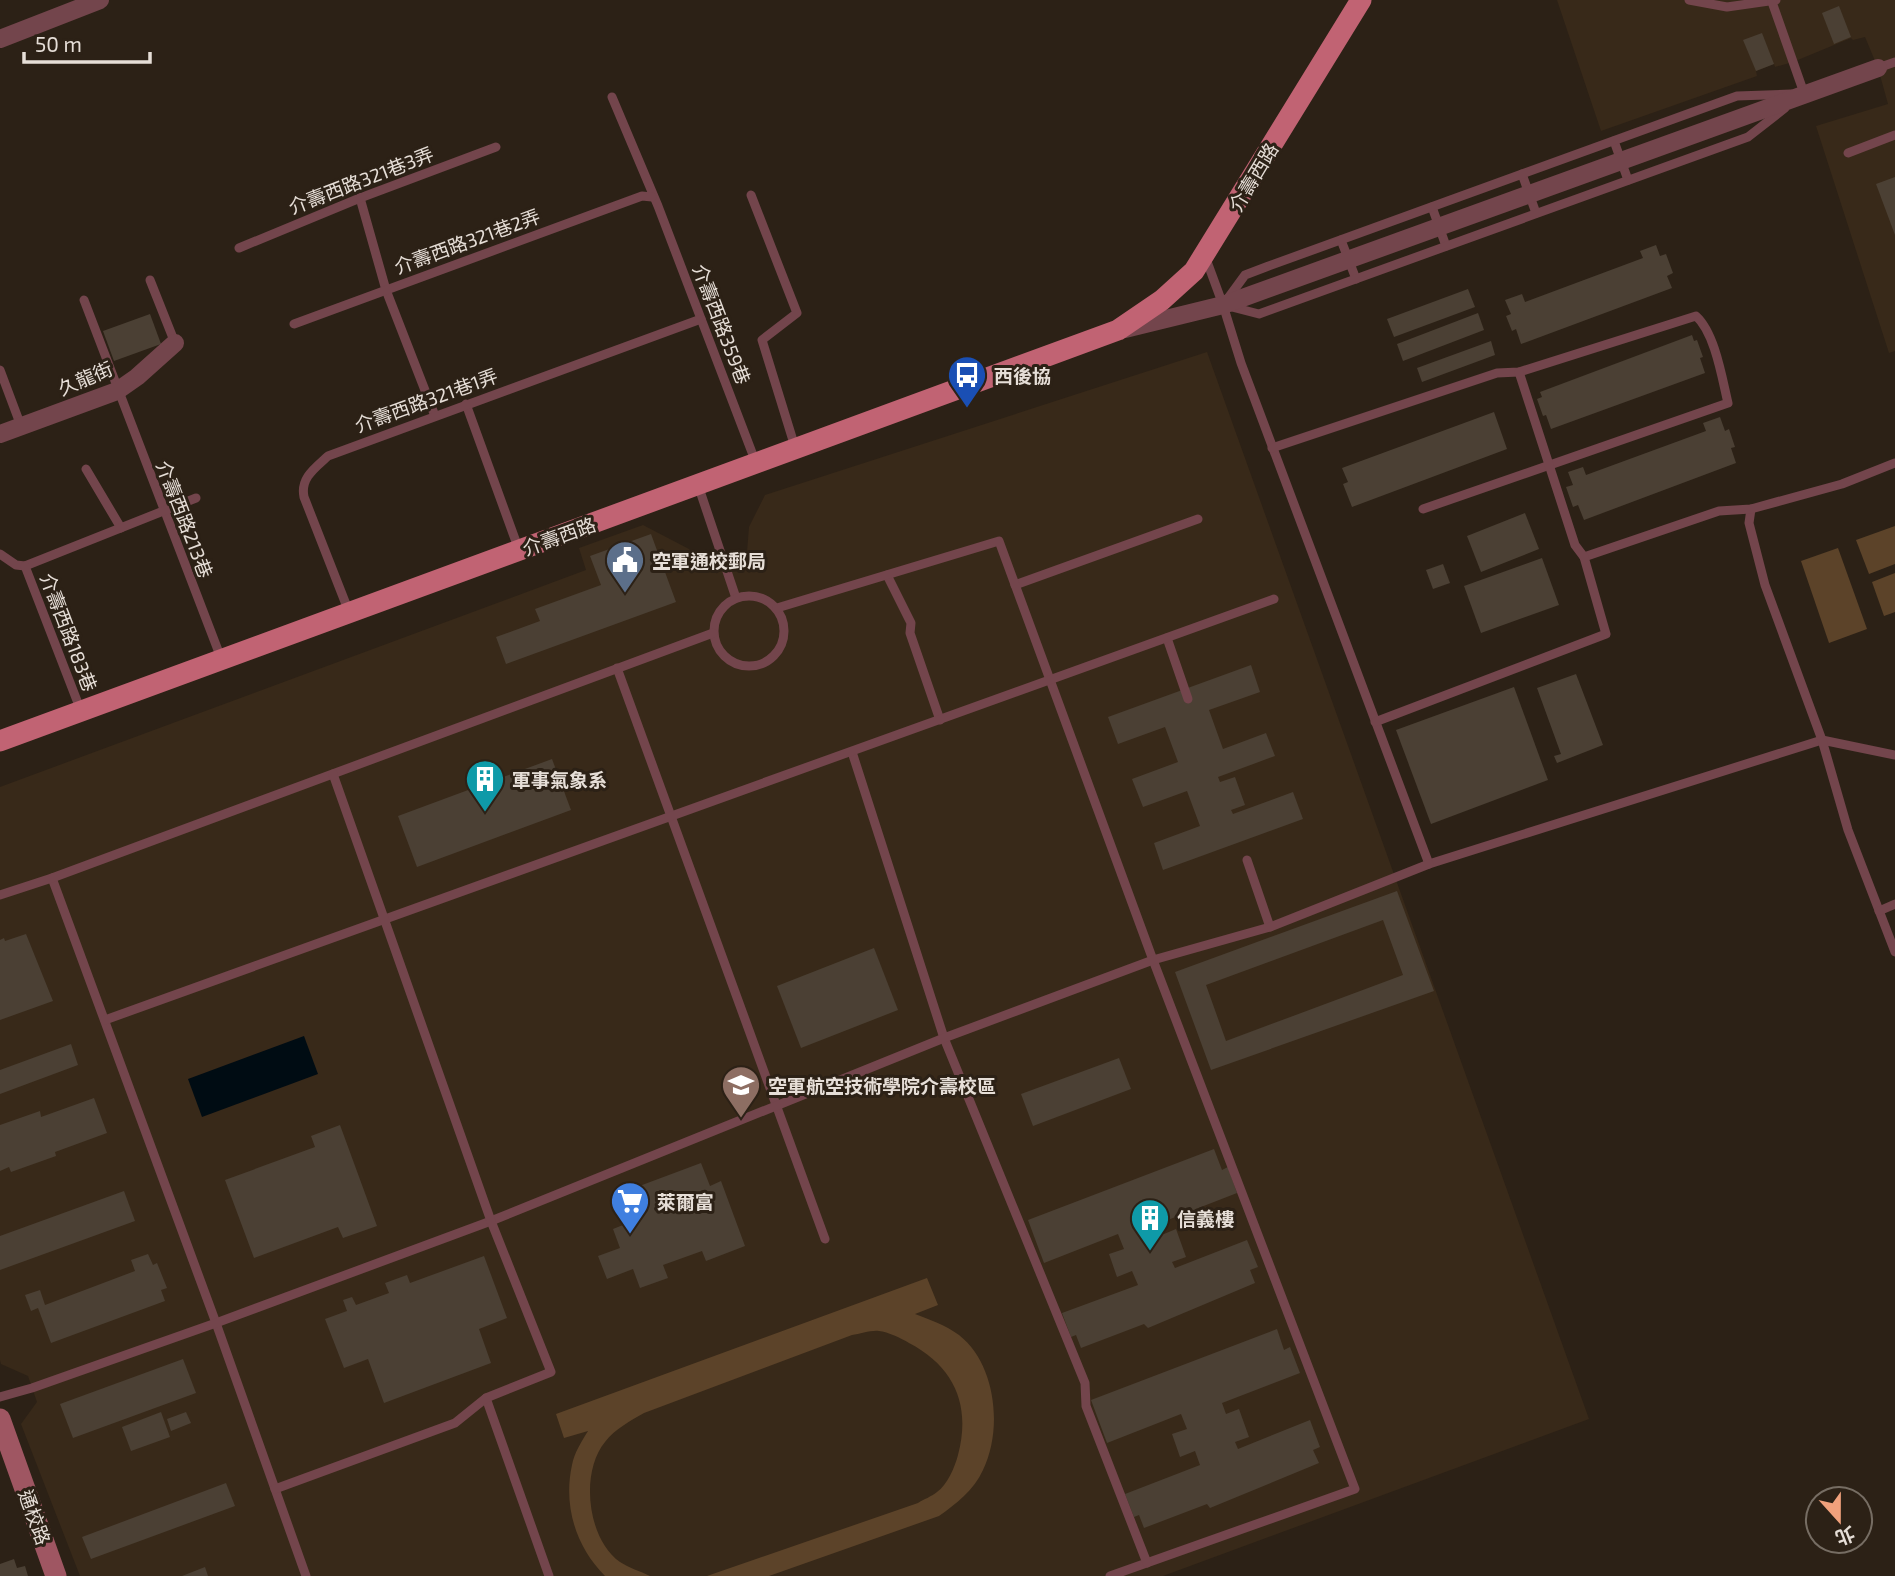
<svg xmlns="http://www.w3.org/2000/svg" width="1895" height="1576" font-family="'Exo 2','Noto Sans TC',sans-serif">
<rect width="100%" height="100%" fill="#2c2116"/>
<g fill="#382919">
<path d="M1557,0H1895V351L1889,353L1816,126L1888,104L1878,68L1865,37L1853,40L1851,38L1793,62L1775,67L1774,64L1756,71L1757,76L1601,131Z"/>
<path d="M1207,352L1589,1419L1163,1576H80L21,1424L37,1402L28,1376L1,1364L0,1360V787L586,570L579,548L643,525L689,549L704,568L747,552L749,527L765,495Z"/>
</g>
<g fill="#5c4329">
<path d="M1895,526V564L1869,574L1856,540Z"/>
<path d="M1838,548L1867,629L1829,643L1801,561Z"/>
<path d="M1895,573V612L1884,616L1872,582Z"/>
<path d="M927,1278L938,1305L915,1314C931,1320 945,1325 959,1335C996,1364 1003,1429 983,1470C974,1490 956,1504 939,1516L769,1576H707L918,1503C924,1499 931,1497 937,1492C947,1485 955,1467 958,1455C971,1406 955,1367 909,1343C901,1338 888,1332 879,1331C871,1330 860,1334 852,1335L644,1413C630,1421 615,1429 605,1442C580,1472 587,1539 620,1562C629,1568 640,1571 650,1576H605C576,1547 563,1506 572,1465C574,1453 582,1441 588,1431L564,1438L556,1414Z"/>
</g>
<path fill="#000c13" d="M304,1036L318,1074L202,1117L188,1079Z"/>
<g fill="#4b4034" fill-rule="evenodd">
<path d="M1839,6L1851,37L1834,44L1822,13Z"/>
<path d="M1762,33L1774,64L1756,71L1743,40Z"/>
<path d="M1895,177V235L1876,184Z"/>
<path d="M1656,245L1660,256L1666,254L1673,273L1667,276L1672,288L1521,344L1516,329L1512,331L1506,316L1511,314L1505,300L1522,294L1525,302L1643,258L1640,251Z"/>
<path d="M1468,289L1475,307L1394,337L1387,319Z"/>
<path d="M1478,313L1484,330L1403,361L1397,344Z"/>
<path d="M150,314L161,344L114,361L103,331Z"/>
<path d="M1692,335L1694,341L1697,340L1703,357L1700,358L1705,373L1551,429L1546,415L1543,416L1537,399L1542,397L1540,392Z"/>
<path d="M1491,341L1495,355L1422,382L1417,368Z"/>
<path d="M1494,412L1507,449L1352,507L1343,484L1348,482L1342,468Z"/>
<path d="M1720,417L1725,431L1729,429L1735,447L1731,448L1736,463L1584,520L1578,505L1573,507L1566,487L1573,485L1568,472L1583,467L1586,475L1706,431L1703,423Z"/>
<path d="M1525,513L1539,549L1481,572L1467,536Z"/>
<path d="M651,534L676,602L506,664L496,637L540,621L535,609L601,585L590,556Z"/>
<path d="M1542,558L1559,605L1481,633L1464,586Z"/>
<path d="M1443,564L1450,583L1433,589L1426,570Z"/>
<path d="M1251,665L1260,692L1209,710L1223,749L1266,733L1275,756L1218,777L1220,782L1235,777L1245,805L1231,810L1233,814L1293,792L1303,819L1163,870L1154,843L1200,826L1187,791L1143,807L1132,779L1178,762L1165,727L1118,744L1108,717Z"/>
<path d="M1576,674L1603,745L1557,763L1554,756L1561,754L1537,688Z"/>
<path d="M1514,687L1548,780L1431,824L1396,730Z"/>
<path d="M552,759L571,810L417,867L398,816Z"/>
<path d="M1397,891L1434,991L1211,1070L1175,972ZM1383,920L1403,975L1226,1041L1206,985Z"/>
<path d="M26,934L53,1001L0,1020V940L4,938L5,941Z"/>
<path d="M874,948L898,1010L801,1048L777,986Z"/>
<path d="M71,1044L78,1065L0,1094V1070Z"/>
<path d="M1119,1058L1131,1089L1033,1126L1021,1094Z"/>
<path d="M94,1098L107,1133L55,1152L56,1156L11,1172L9,1167L0,1171V1125L40,1111L41,1117Z"/>
<path d="M340,1125L377,1226L343,1238L338,1227L254,1258L225,1180L315,1147L311,1136Z"/>
<path d="M1214,1149L1222,1170L1228,1167L1237,1193L1160,1223L1164,1234L1176,1229L1186,1257L1172,1262L1175,1268L1247,1240L1258,1267L1250,1270L1255,1283L1148,1328L1144,1324L1081,1348L1076,1335L1071,1337L1062,1313L1138,1285L1132,1271L1117,1277L1109,1254L1124,1249L1118,1234L1044,1263L1028,1220Z"/>
<path d="M701,1163L710,1186L721,1181L745,1246L706,1261L702,1251L663,1265L668,1278L640,1288L633,1269L607,1279L598,1256L620,1248L613,1229L628,1223L618,1194Z"/>
<path d="M124,1191L135,1221L0,1270V1236Z"/>
<path d="M148,1254L153,1265L157,1263L167,1288L161,1290L165,1301L51,1343L38,1308L31,1311L25,1295L40,1290L45,1305L135,1271L131,1260Z"/>
<path d="M484,1256L507,1318L479,1329L491,1363L384,1403L368,1359L344,1368L325,1319L347,1311L343,1300L352,1297L356,1305L389,1293L385,1283L407,1275L410,1283Z"/>
<path d="M1277,1329L1284,1350L1290,1347L1300,1373L1222,1403L1226,1414L1239,1409L1249,1437L1235,1442L1238,1449L1310,1420L1320,1447L1313,1450L1319,1463L1210,1508L1207,1504L1144,1528L1139,1515L1134,1517L1125,1494L1200,1465L1195,1451L1180,1457L1172,1434L1187,1429L1181,1414L1107,1443L1091,1400Z"/>
<path d="M183,1359L196,1393L73,1438L60,1404Z"/>
<path d="M161,1412L170,1437L131,1451L122,1427Z"/>
<path d="M186,1412L191,1423L171,1431L167,1419Z"/>
<path d="M226,1483L235,1506L91,1559L82,1537Z"/>
<path d="M14,1559L17,1568L25,1566L28,1576H0V1564Z"/>
<path d="M205,1567L208,1576H182Z"/>
</g>
<g fill="none" stroke-linecap="round" stroke-linejoin="round">
<g stroke="#73454c" stroke-width="9">
<path d="M1689,0L1727,7L1776,0"/>
<path d="M1772,2L1804,93"/>
<path d="M1878,68L1895,62"/>
<path d="M612,97L658,206L756,463"/>
<path d="M1614,141L1628,180"/>
<path d="M1848,153L1895,135"/>
<path d="M1522,174L1536,213"/>
<path d="M751,195L797,313L762,340L795,447"/>
<path d="M360,198L386,290L435,416"/>
<path d="M1432,207L1446,246"/>
<path d="M1341,240L1356,279"/>
<path d="M239,248L360,198L496,147"/>
<path d="M1205,256L1223,305L1241,363L1429,864L1822,740L1895,755"/>
<path d="M150,280L175,343"/>
<path d="M84,300L221,658"/>
<path d="M1226,301L1245,275L1266,267L1737,96L1791,94"/>
<path d="M1228,306L1259,314L1748,137L1785,108"/>
<path d="M294,324L642,196L652,197"/>
<path d="M0,370L21,426"/>
<path d="M466,404L519,550"/>
<path d="M1272,448L1497,373L1519,372L1696,316C1715,333 1722,378 1728,403L1423,509"/>
<path d="M86,469L121,528"/>
<path d="M698,485L736,598"/>
<path d="M1751,509L1749,523L1765,585L1822,740L1848,830L1895,952"/>
<path d="M0,554L16,565L25,566L196,498"/>
<path d="M1584,557L1719,511L1751,509L1842,484L1895,463"/>
<path d="M25,566L81,711"/>
<path d="M887,575L911,623L910,633L940,720"/>
<path d="M1015,585L1198,519"/>
<circle cx="749" cy="631" r="35"/>
<path d="M777,608L999,541L1153,960L1355,1489L1110,1576"/>
<path d="M349,612L304,497C300,478 315,468 328,456L701,319"/>
<path d="M1167,638L1188,699"/>
<path d="M617,668L825,1239"/>
<path d="M1375,722L1606,634L1584,557L1575,545L1519,372"/>
<path d="M852,752L944,1038L1085,1383L1086,1406L1147,1563"/>
<path d="M1247,860L1270,927"/>
<path d="M52,878L216,1323L306,1576"/>
<path d="M0,895L52,878L713,633"/>
<path d="M1879,911L1895,904"/>
<path d="M105,1020L1274,599"/>
<path d="M0,1397L32,1388L216,1323L491,1221L944,1038L1153,960L1270,927L1429,864"/>
<path d="M486,1398L549,1576"/>
<path d="M275,1489L455,1423L486,1398L551,1372L491,1221L333,774"/>
</g>
<g stroke="#73454c" stroke-width="18">
<path d="M0,39L100,0"/>
<path d="M1125,329L1223,305L1878,68"/>
<path d="M0,434L117,391L137,377L175,343"/>
</g>
<path stroke="#9f5662" stroke-width="21" d="M0,1419L56,1576"/>
<path stroke="#c16373" stroke-width="21" d="M0,741L1118,330L1162,300L1194,271L1361,0"/>
</g>
<defs>
<g id="bus-pin" transform="scale(2.0125)"><path d="M0 17L-7.5 6A9.5 9.5 0 1 1 7.5 6Z" fill="#1a4fb4" stroke="#2c2116"/><path d="M-5-6H5V4H4V6H2V4H-2V6H-4V4H-5ZM-3.5-4V0h7V-4ZM-3.5 1.2v1.5H-2V1.2ZM2 1.2v1.5H3.5V1.2Z" fill="#fff"/></g>
<g id="civic-pin" transform="scale(2.0125)"><path d="M0 17L-7.5 6A9.5 9.5 0 1 1 7.5 6Z" fill="#5c6f8a" stroke="#2c2116"/><path d="M-.6-6.5H3V-4.5H.6V-3L4-1V1h2V6H-6V1h2V-1L-.6-3ZM-1.2 2.5V6h2.4V2.5Z" fill="#fff"/></g>
<g id="building-pin" transform="scale(2.0125)"><path d="M0 17L-7.5 6A9.5 9.5 0 1 1 7.5 6Z" fill="#0f9aa8" stroke="#2c2116"/><path d="M-4-6H4V6H1V3H-1V6H-4ZM-2.5-4.3h1.7v1.8h-1.7ZM.8-4.3h1.7v1.8H.8ZM-2.5-1h1.7V.8h-1.7ZM.8-1h1.7V.8H.8Z" fill="#fff"/></g>
<g id="university-pin" transform="scale(2.0125)"><path d="M0 17L-7.5 6A9.5 9.5 0 1 1 7.5 6Z" fill="#8d6e63" stroke="#2c2116"/><path d="M0-5L7-2L0 1L-7-2ZM-4 1L0 2.5L4 1V4Q0 6-4 4Z" fill="#fff"/></g>
<g id="supermarket-pin" transform="scale(2.0125)"><path d="M0 17L-7.5 6A9.5 9.5 0 1 1 7.5 6Z" fill="#3f7fe0" stroke="#2c2116"/><path d="M-6-5.5h2.5l.6 2H6L4.5 2H-2.5L-4.4-4H-6ZM-1.5 3.2a1.3 1.3 0 1 0 .1 0ZM3 3.2a1.3 1.3 0 1 0 .1 0Z" fill="#fff"/></g>
</defs>
<g fill-rule="evenodd">
<use href="#bus-pin" x="967" y="375"/>
<use href="#civic-pin" x="625" y="560"/>
<use href="#building-pin" x="485" y="779"/>
<use href="#university-pin" x="741" y="1085"/>
<use href="#supermarket-pin" x="630" y="1201"/>
<use href="#building-pin" x="1150" y="1218"/>
</g>
<g text-anchor="middle" dominant-baseline="central" stroke-width="6" stroke-linejoin="round" paint-order="stroke">
<g font-size="19" fill="#e6ded7" stroke="#2c2116">
<text transform="translate(1253 177) rotate(-59)">介壽西路</text>
<text transform="translate(361 180) rotate(-21)">介壽西路321巷3弄</text>
<text transform="translate(467 241) rotate(-20)">介壽西路321巷2弄</text>
<text transform="translate(722 324) rotate(69)">介壽西路359巷</text>
<text transform="translate(85 378) rotate(-23)">久龍街</text>
<text transform="translate(426 400) rotate(-20)">介壽西路321巷1弄</text>
<text transform="translate(185 519) rotate(69)">介壽西路213巷</text>
<text transform="translate(559 536) rotate(-20)">介壽西路</text>
<text transform="translate(69 632) rotate(69)">介壽西路183巷</text>
<text transform="translate(35 1517) rotate(70)">通校路</text>
</g>
<g font-size="19" font-weight="bold" fill="#e6ded7" stroke="#2c2116" text-anchor="start">
<text x="994" y="375">西後協</text>
<text x="652" y="560">空軍通校郵局</text>
<text x="512" y="779">軍事氣象系</text>
<text x="768" y="1085">空軍航空技術學院介壽校區</text>
<text x="657" y="1201">萊爾富</text>
<text x="1177" y="1218">信義樓</text>
</g>
</g>
<g transform="translate(1839 1520) rotate(159)"><circle r="33" fill="#2c2116" stroke="#766d63" stroke-width="2"/>
<path d="M0-5L12 26L0 18L-12 26Z" fill="#f1a17c"/>
<text y="-10" font-size="19" font-weight="bold" text-anchor="middle" fill="#e6ded7">北</text>
</g>
<path d="M24 52v10h126v-10" fill="none" stroke="#e6ded7" stroke-width="3.5"/>
<text x="35" y="52" font-size="21" fill="#e6ded7" stroke="#2c2116" stroke-width="5" paint-order="stroke">50 m</text>
</svg>
